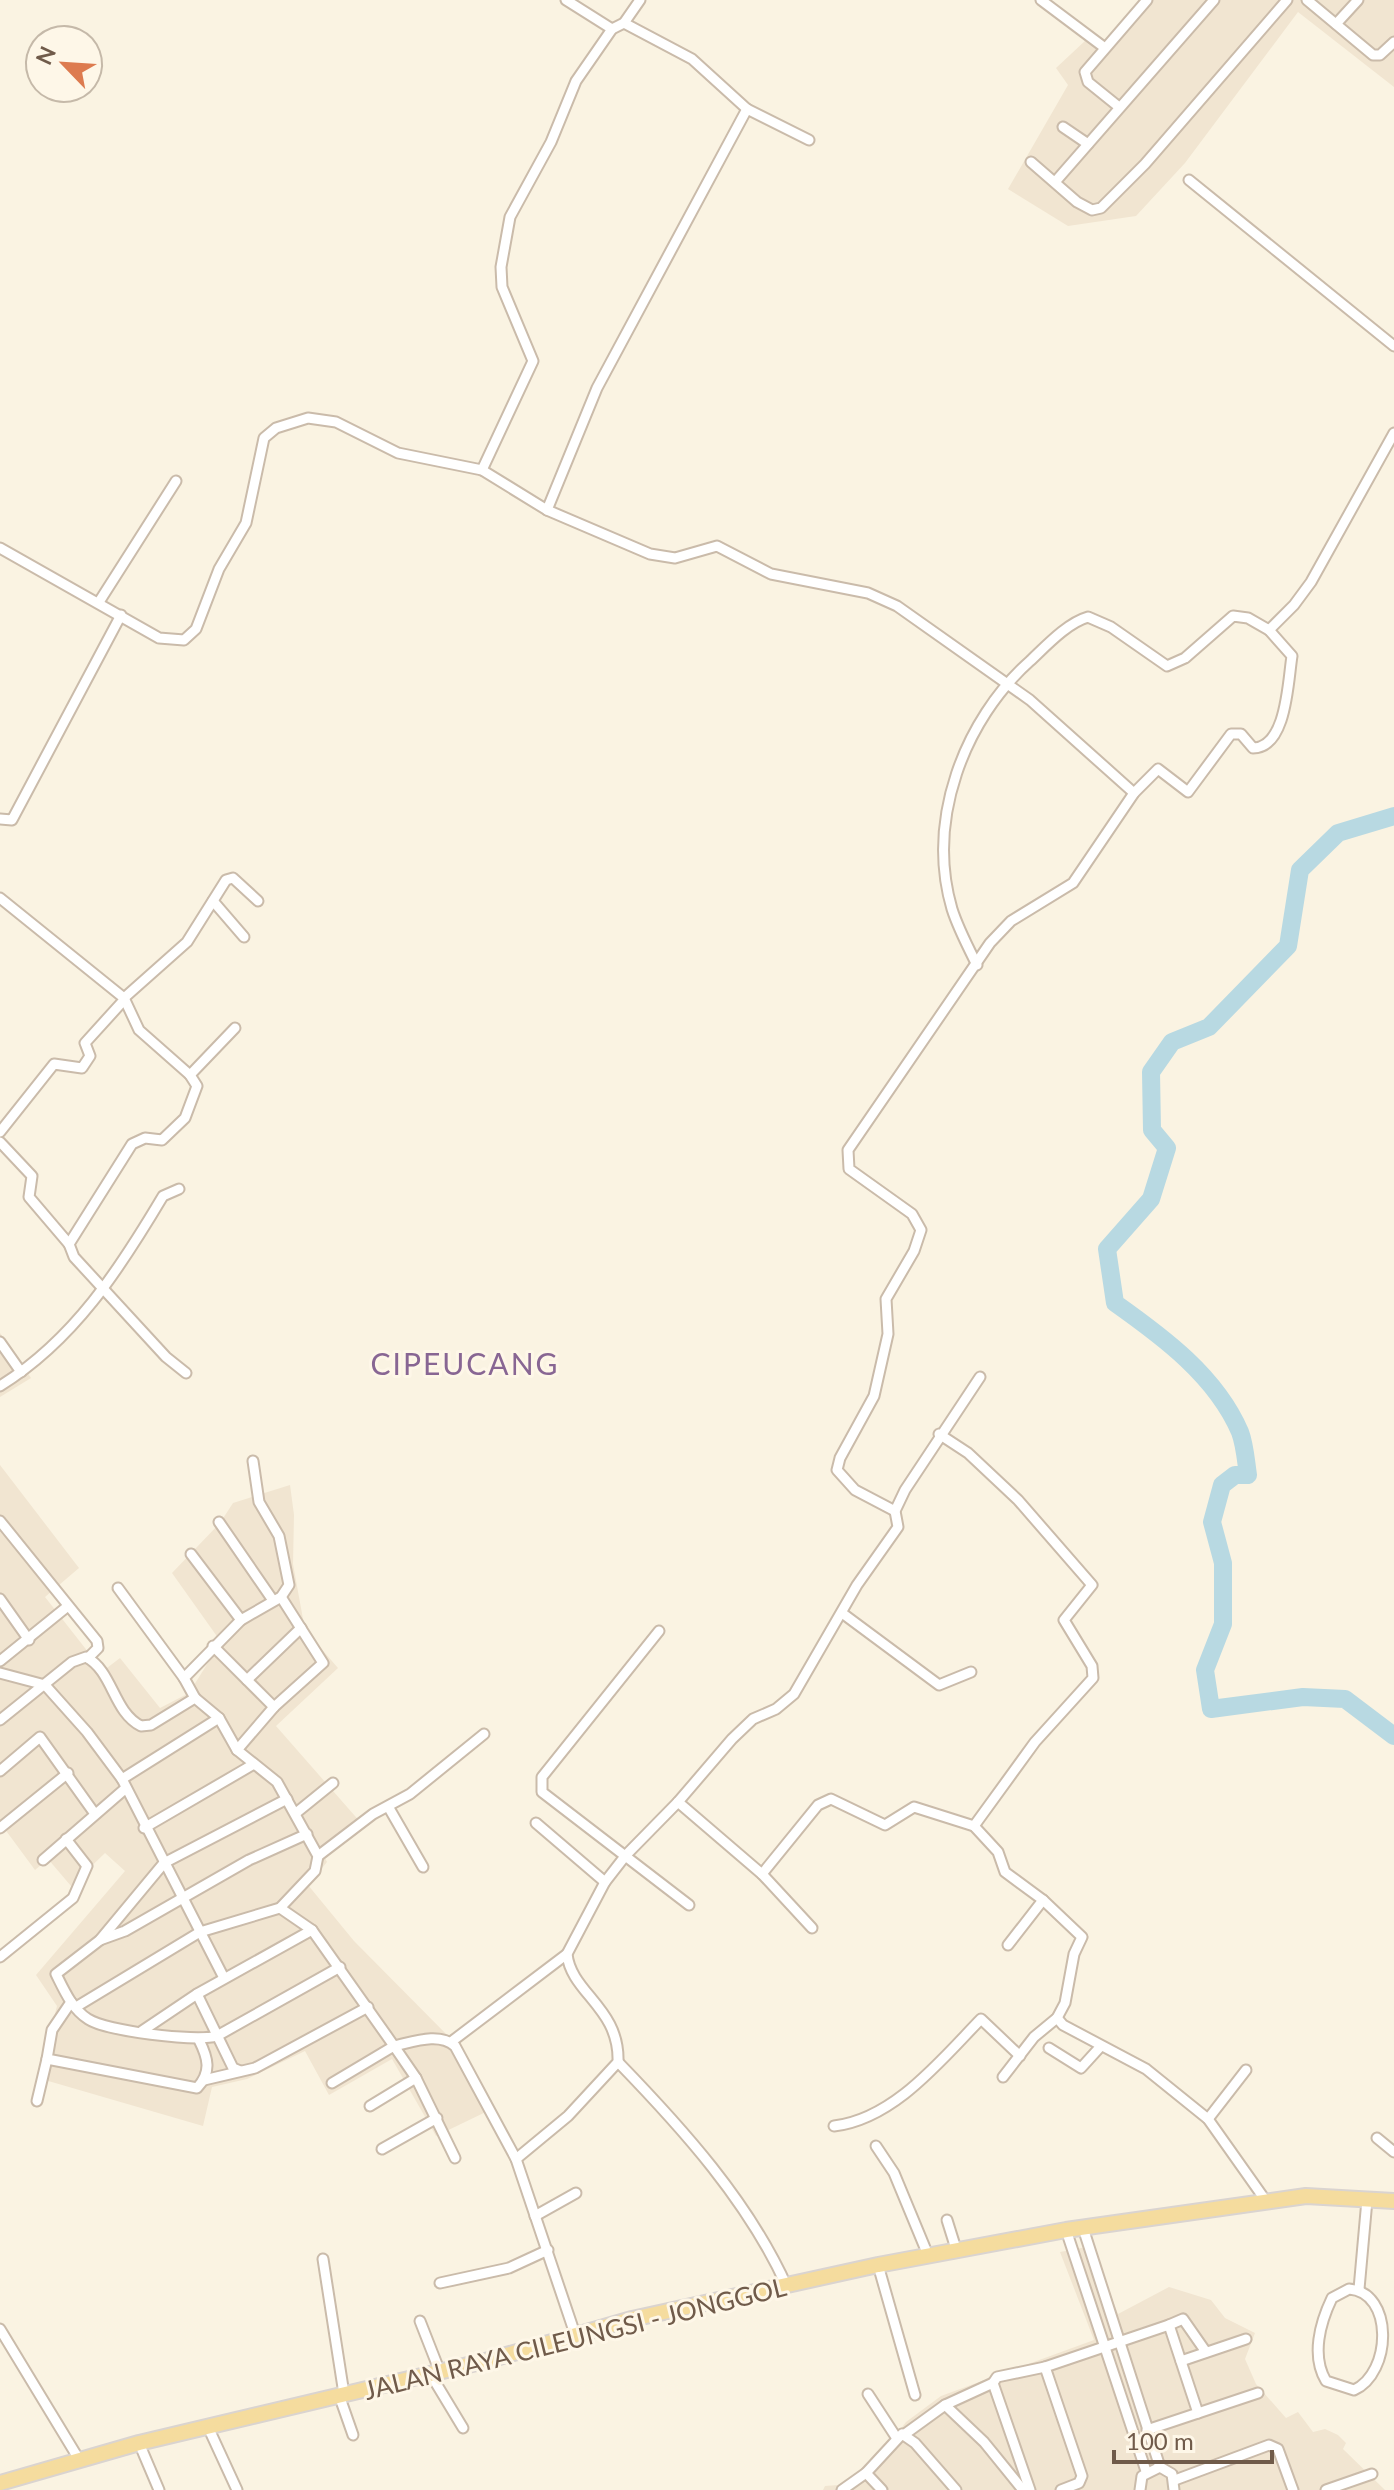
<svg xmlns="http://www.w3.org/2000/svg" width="1394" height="2490" font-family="Lato,sans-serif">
<rect width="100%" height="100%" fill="#faf3e2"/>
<g fill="#f1e5d1">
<path d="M1141,0H1394V87L1298,12L1185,163L1136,216L1068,226L1008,189L1068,85L1056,68L1086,40L1099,50Z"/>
<path d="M0,1333L31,1378L0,1397Z"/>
<path d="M0,1465L79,1568L45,1597L103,1671L120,1658L160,1708L189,1693L221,1642L172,1573L220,1523L233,1503L290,1485L294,1515L293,1564L305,1630L338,1668L276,1726L362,1824L324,1856L327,1862L308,1885L354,1941L455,2043L492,2109L436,2136L392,2059L329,2095L305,2051L247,2079L212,2087L203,2126L38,2078L57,2006L36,1975L125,1871L105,1853L71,1886L48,1859L35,1870L4,1828L0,1830Z"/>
<path d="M1092,2246L1118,2314L1169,2287L1211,2300L1225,2318L1255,2333L1245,2359L1256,2384L1286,2418L1298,2412L1313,2432L1325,2429L1338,2435L1346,2443L1343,2449L1385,2490H823L825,2486L851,2484L872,2466L906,2422L941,2396L1094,2340L1060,2252Z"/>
</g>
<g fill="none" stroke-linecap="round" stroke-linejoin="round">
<path stroke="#b8d9e2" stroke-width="18" d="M1394,816L1338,833L1300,870L1288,946L1209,1027L1172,1042L1151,1072L1152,1130L1167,1148L1151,1199L1107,1249L1115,1303C1163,1337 1216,1376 1240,1432C1245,1445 1246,1462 1248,1475H1235L1222,1485L1212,1522L1223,1563V1624L1205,1670L1211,1709L1303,1697L1345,1699L1394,1736"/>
<g stroke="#cabbaa" stroke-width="13">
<g id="street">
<path d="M566,0L612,29"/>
<path d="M1041,0L1105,48"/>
<path d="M1307,0L1373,55H1380L1394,42"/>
<path d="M624,23L692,59L747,109L809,140"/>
<path d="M1336,24L1358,0"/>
<path d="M1119,107L1088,82L1085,72L1147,0"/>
<path d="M1063,127L1088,144"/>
<path d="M1031,162L1077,202L1092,210L1101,208L1145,164L1287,0"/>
<path d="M1189,180L1394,346"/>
<path d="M1055,182L1214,0"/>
<path d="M482,470L533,361L502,287L501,267L510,217L551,142L576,81L612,29L624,23L640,0"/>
<path d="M547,510L597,388L747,109"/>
<path d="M0,548L159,638L184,640L196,629L219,569L246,523L264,438L276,428L308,418L336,422L398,453L482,470L547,510L650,554L675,558L717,546L771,574L868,593L897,606L1030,700L1134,793"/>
<path d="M99,602L176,481"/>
<path d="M0,819L12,820L121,615"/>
<path d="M0,898L124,998L139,1030L190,1075"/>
<path d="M213,901L244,937"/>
<path d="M977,965C968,947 958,928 952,909C926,820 964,720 1030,661C1046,646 1067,623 1088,617L1111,627L1167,666L1185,658L1233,616L1248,618L1269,630L1294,605L1311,582L1394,433"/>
<path d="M124,998L187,942L226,880L233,878L258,901"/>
<path d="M0,1132L54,1064L82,1068L90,1056L85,1043L124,1000"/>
<path d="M0,1142L32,1176L29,1197L69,1244"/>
<path d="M0,1342L21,1372"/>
<path d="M186,1373L166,1357L74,1257L69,1244L132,1144L145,1138L162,1140L185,1118L197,1086L190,1075L235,1028"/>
<path d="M0,1386C74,1340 119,1270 163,1196L179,1189"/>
<path d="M939,1434L968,1453L1018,1500L1092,1585L1064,1620L1092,1666L1093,1678L1035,1742L974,1826"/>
<path d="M895,1511L855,1490L837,1470L840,1458L874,1396L888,1334L886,1299L914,1251L921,1230L912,1214L849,1169L848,1150L990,943L1011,921L1073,883L1134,793L1158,769L1188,792L1231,734H1241L1253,748C1287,748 1288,680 1292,656L1269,630"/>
<path d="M0,1521L97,1641L98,1648L88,1658"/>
<path d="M219,1522L272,1599"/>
<path d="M191,1554L241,1620"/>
<path d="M118,1588L184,1678"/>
<path d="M0,1599L29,1640"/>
<path d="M842,1613L939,1685L971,1672"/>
<path d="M659,1631L542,1777V1792L689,1905"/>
<path d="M213,1646L274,1707"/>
<path d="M0,1661L68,1606"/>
<path d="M0,1673L45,1685L87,1732L122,1779L224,1978"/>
<path d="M247,1680L301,1628"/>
<path d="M195,1698L184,1678L241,1620L281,1597L289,1585L279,1536L259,1502L253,1461"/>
<path d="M0,1720L72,1662L86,1657C113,1671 113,1712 141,1726L151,1725L195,1698L219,1718L237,1750L277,1782L318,1856L315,1871L280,1908L200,1932L76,2007"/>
<path d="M237,1750L274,1707L323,1663L281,1597"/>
<path d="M0,1771L40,1737L95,1814"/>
<path d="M122,1779L219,1718"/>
<path d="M287,1799L164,1863L100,1940L56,1974C64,1990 72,2009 88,2019C106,2031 195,2042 217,2036L340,1967"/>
<path d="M678,1802L762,1874L818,1805L831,1799L885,1825L914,1807L974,1826L998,1852L1005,1872L1043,1900L1082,1937L1074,1954L1065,2003L1057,2018L1034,2037L1003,2077"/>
<path d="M389,1808L423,1867"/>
<path d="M296,1813L333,1783"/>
<path d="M536,1823L605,1882"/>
<path d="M0,1828L68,1773"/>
<path d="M144,1828L254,1764"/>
<path d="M318,1856L373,1814L410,1794L484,1734"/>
<path d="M43,1860L126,1788"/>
<path d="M762,1874L812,1928"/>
<path d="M280,1908L312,1930L394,2046C413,2042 439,2032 455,2046L516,2159L576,2337"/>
<path d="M100,1940L125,1931L249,1860L307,1834"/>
<path d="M1008,1945L1043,1900"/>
<path d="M0,1957L73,1898L87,1866L66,1839"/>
<path d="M197,1994L233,2068L240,2071"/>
<path d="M71,2002L52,2030L47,2059L197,2088C212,2072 208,2058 199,2040"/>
<path d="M1057,2018L1063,2025L1146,2069L1208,2119L1266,2201"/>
<path d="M142,2031L197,1994L312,1930"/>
<path d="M451,2042L567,1954"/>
<path d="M1049,2048L1081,2068L1101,2046"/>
<path d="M618,2062C682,2128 749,2202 787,2287"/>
<path d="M204,2080L255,2068L368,2007"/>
<path d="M332,2083L394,2046L416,2078L455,2158"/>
<path d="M37,2101L47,2059"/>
<path d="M370,2106L416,2078"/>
<path d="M1208,2119L1246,2070"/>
<path d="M834,2126C894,2119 941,2060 981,2019L1020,2056"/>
<path d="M1377,2138L1394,2152"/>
<path d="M876,2146L894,2173L928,2255"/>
<path d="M382,2149L437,2118"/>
<path d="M516,2159L568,2116L618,2062C620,2008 571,1993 567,1954L605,1882L626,1855L678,1802L732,1739L753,1719L776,1709L794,1694L857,1585L898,1527L895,1511L905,1490L980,1377"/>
<path d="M535,2216L576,2193"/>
<path d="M947,2220L957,2252"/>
<path d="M1083,2228L1160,2467"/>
<path d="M1066,2230L1146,2471"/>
<path d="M323,2259L344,2394"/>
<path d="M878,2265L915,2395"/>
<path d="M440,2283L509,2268L548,2250"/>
<path d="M1349,2289C1394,2292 1392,2373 1354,2390L1326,2381C1311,2356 1320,2323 1332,2298Z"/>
<path d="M1359,2289L1367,2200"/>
<path d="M420,2321L440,2372"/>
<path d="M1169,2325L1183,2319L1206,2352"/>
<path d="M0,2329L80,2461"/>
<path d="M1181,2361L1246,2339"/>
<path d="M431,2375L463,2428"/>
<path d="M868,2394L896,2437"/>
<path d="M339,2395L353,2435"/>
<path d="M945,2405L984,2442L1023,2490"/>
<path d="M1198,2413L1258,2393"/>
<path d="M208,2427L237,2490"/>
<path d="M905,2434L945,2405L993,2383"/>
<path d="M139,2443L159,2490"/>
<path d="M866,2473L882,2490"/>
<path d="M1175,2480L1269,2445L1278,2449L1293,2490"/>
<path d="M842,2490L866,2473L902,2434L915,2443L956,2490"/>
<path d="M1030,2490L993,2383L997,2377L1045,2367"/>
<path d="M1061,2490L1079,2483L1082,2476L1045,2367L1169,2325L1198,2413L1147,2430"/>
<path d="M1140,2490L1142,2476L1160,2467L1172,2474L1174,2490"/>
<path d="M1326,2490L1372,2474"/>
</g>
</g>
<g stroke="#dad4d0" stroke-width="18">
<path id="primary" d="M0,2483L139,2443L489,2360L632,2319L878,2265L1066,2230L1306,2196L1394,2201"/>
</g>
<use href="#street" stroke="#fff" stroke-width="9"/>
<use href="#primary" stroke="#f5dc9e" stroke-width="14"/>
</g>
<g text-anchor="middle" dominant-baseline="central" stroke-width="6" stroke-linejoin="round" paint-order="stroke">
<g font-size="26" fill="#705b4a" stroke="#fef7e8">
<text transform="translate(575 2338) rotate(-14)">JALAN RAYA CILEUNGSI - JONGGOL</text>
</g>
<g font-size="30" letter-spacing="2" fill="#886693" stroke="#fef7e8">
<text x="465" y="1363">CIPEUCANG</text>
</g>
</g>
<g transform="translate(64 64) rotate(295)"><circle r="38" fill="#fef7e8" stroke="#c5b9a9" stroke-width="2"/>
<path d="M0-6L14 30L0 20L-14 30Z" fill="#dd7b4f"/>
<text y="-12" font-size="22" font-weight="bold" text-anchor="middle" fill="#705b4a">N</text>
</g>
<path d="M1114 2450v12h158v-12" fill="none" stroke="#705b4a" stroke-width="4"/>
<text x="1126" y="2450" font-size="24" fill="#705b4a" stroke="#fef7e8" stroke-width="6" paint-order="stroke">100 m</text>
</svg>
